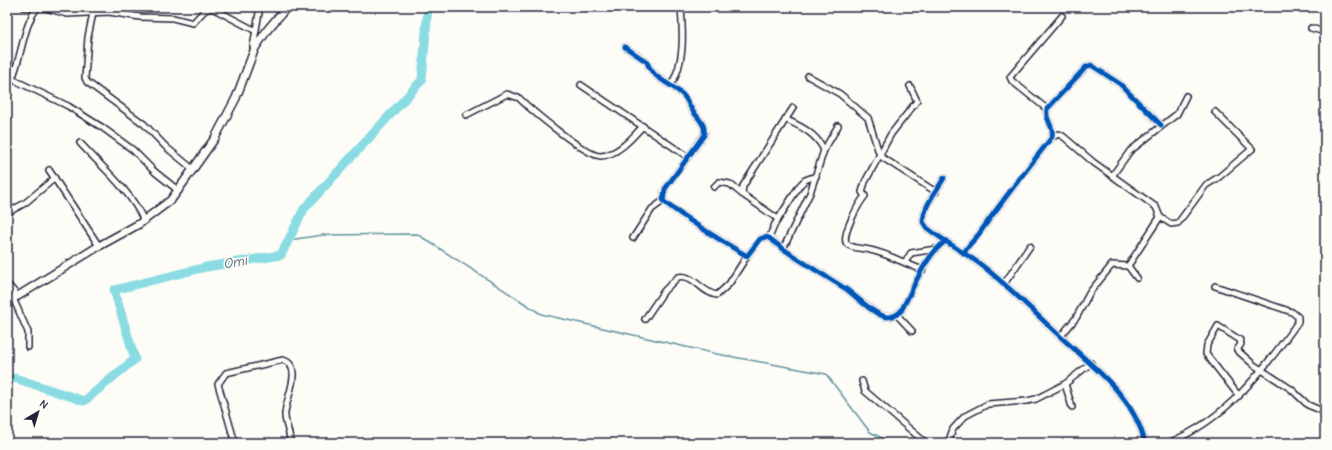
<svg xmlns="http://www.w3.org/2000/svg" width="1332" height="450" font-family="'Comic Neue',sans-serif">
<rect width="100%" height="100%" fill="#fdfcf7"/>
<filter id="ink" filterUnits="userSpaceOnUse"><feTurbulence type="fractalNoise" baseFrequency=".025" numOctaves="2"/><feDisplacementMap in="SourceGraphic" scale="8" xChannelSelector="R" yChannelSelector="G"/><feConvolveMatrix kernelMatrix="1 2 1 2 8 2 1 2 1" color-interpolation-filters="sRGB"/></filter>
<g filter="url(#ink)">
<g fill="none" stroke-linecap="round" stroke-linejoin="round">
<path stroke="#60929f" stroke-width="1.5" d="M289,240L323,235L417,234L541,314L717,354L826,374L870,432L892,443"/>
<path stroke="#8adce2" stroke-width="9" d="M7,381L15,378L84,401L135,359L114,290L206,267L281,255L304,209L422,80L428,7"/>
<g stroke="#22223b" stroke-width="8">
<g id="minor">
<path d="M24,7H37"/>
<path d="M38,7C24,22 21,59 12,79L68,106L103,128L133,150L155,172L179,191"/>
<path d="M42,7L67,14L109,12L140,17L173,18L193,23L205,10L212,8L256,31"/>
<path d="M93,13L88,37L85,78L87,82L144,124L166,147L194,170"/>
<path d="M1311,28L1325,32"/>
<path d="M253,47L260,7"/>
<path d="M625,47L647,62C652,79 671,83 683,95C688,100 689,106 693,111C699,120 706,124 704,135L665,189L663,201C690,222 718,239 747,256L760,239L765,237L769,238C793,258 820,272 846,289C857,297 874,315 887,317C893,317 897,315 901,311C914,288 924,256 946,241"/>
<path d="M808,76L840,94L868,118L880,156L936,192"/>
<path d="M7,85L12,79"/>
<path d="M581,85L688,157"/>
<path d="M671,85C685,62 683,34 681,7"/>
<path d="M910,86L917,101L891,134L865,182L862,192L865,196C859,203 840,237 847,244C852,249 864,248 870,250C889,254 905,264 923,270"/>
<path d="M1047,109L1012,81L1010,77L1062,16"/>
<path d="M466,115L507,94L519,98C531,110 587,157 601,156C618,155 633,137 643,126"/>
<path d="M1052,137L1059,134L1064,137L1093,162L1156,207L1160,217L1128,266"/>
<path d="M80,143C102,167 131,191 144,221"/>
<path d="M824,150L838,126"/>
<path d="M49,170L99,246"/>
<path d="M1112,176L1130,151L1177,114L1186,96"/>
<path d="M944,178C936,192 924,205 923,222L927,228C944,241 963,252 980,264C1005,283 1028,306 1050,327C1085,361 1134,393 1145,443"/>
<path d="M714,187L719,182L730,184L742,194"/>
<path d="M7,213L25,203L55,178"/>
<path d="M1160,217L1171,224L1178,223L1206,185L1219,177L1252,149L1215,112"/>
<path d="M778,219L742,194L743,186L793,108"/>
<path d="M633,238L652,209L663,201"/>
<path d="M769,238L775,224L800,185L805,180L816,176"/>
<path d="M783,249L810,193L824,150C816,133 800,126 785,119"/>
<path d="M964,254C966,246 974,241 979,234C1002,201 1027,169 1052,137C1055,126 1044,120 1047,109L1086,67L1091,65L1120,84L1161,125"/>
<path d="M905,262L911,253L936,249"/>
<path d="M7,284L18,296"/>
<path d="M1004,284L1030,246"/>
<path d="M13,298L28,332V347"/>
<path d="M897,315L912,331"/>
<path d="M645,319L664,291L678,277C693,273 703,294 717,295L729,284L747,256"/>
<path d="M1061,336L1076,318L1090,292L1112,265L1128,266L1137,278"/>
<path d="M862,381L865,391L926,443"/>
<path d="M1065,384L1072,407"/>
<path d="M1239,396L1206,354L1207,345L1218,326L1240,340L1241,344L1237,350L1254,365L1291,389L1308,405L1325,412"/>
<path d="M235,443L218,384L226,373L283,360C304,366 286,398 285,413C284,423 291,433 290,443"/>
<path d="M948,443L953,429L965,416L988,404L1027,401L1036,399L1065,384L1091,363"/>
<path d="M1168,443C1226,420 1263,371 1298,322V317L1292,312L1215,286"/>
</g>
</g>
<g stroke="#22223b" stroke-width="10">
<path id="secondary" d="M7,300L18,296L99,246L139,224L171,200L215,138L236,98L255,48L268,29L287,7"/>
</g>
<use href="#minor" stroke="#fdfcf7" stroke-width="5"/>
<use href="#secondary" stroke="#fdfcf7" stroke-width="7"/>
<g stroke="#fdfcf7" stroke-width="8">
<g id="cycleway">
<path d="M625,47L647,62C652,79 671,83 683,95C688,100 689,106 693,111C699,120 706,124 704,135L665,189L663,201C690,222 718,239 747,256L760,239L765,237L769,238C793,258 820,272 846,289C857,297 874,315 887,317C893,317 897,315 901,311C914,288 924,256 946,241"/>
<path d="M944,178C936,192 924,205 923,222L927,228C944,241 963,252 980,264C1005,283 1028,306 1050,327C1085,361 1134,393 1145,443"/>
<path d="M964,254C966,246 974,241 979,234C1002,201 1027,169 1052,137C1055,126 1044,120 1047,109L1086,67L1091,65L1120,84L1161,125"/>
</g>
</g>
<use href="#cycleway" stroke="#0057b8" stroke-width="5"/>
</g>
</g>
<g text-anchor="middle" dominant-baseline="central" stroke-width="3.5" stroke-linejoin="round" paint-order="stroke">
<g font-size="14" font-style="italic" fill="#415a6d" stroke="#fdfcf7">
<text transform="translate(236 262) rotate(-9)">Omi</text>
</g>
</g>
<rect width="1332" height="450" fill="none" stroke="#fdfcf7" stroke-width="24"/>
<rect x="12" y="12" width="1308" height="426" fill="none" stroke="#22223b" stroke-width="1.5" filter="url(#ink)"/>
<g transform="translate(38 412) rotate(38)" stroke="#fdfcf7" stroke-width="3" paint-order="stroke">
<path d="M0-3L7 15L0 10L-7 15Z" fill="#22223b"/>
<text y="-6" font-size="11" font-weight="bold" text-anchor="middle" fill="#22223b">N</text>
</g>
</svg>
